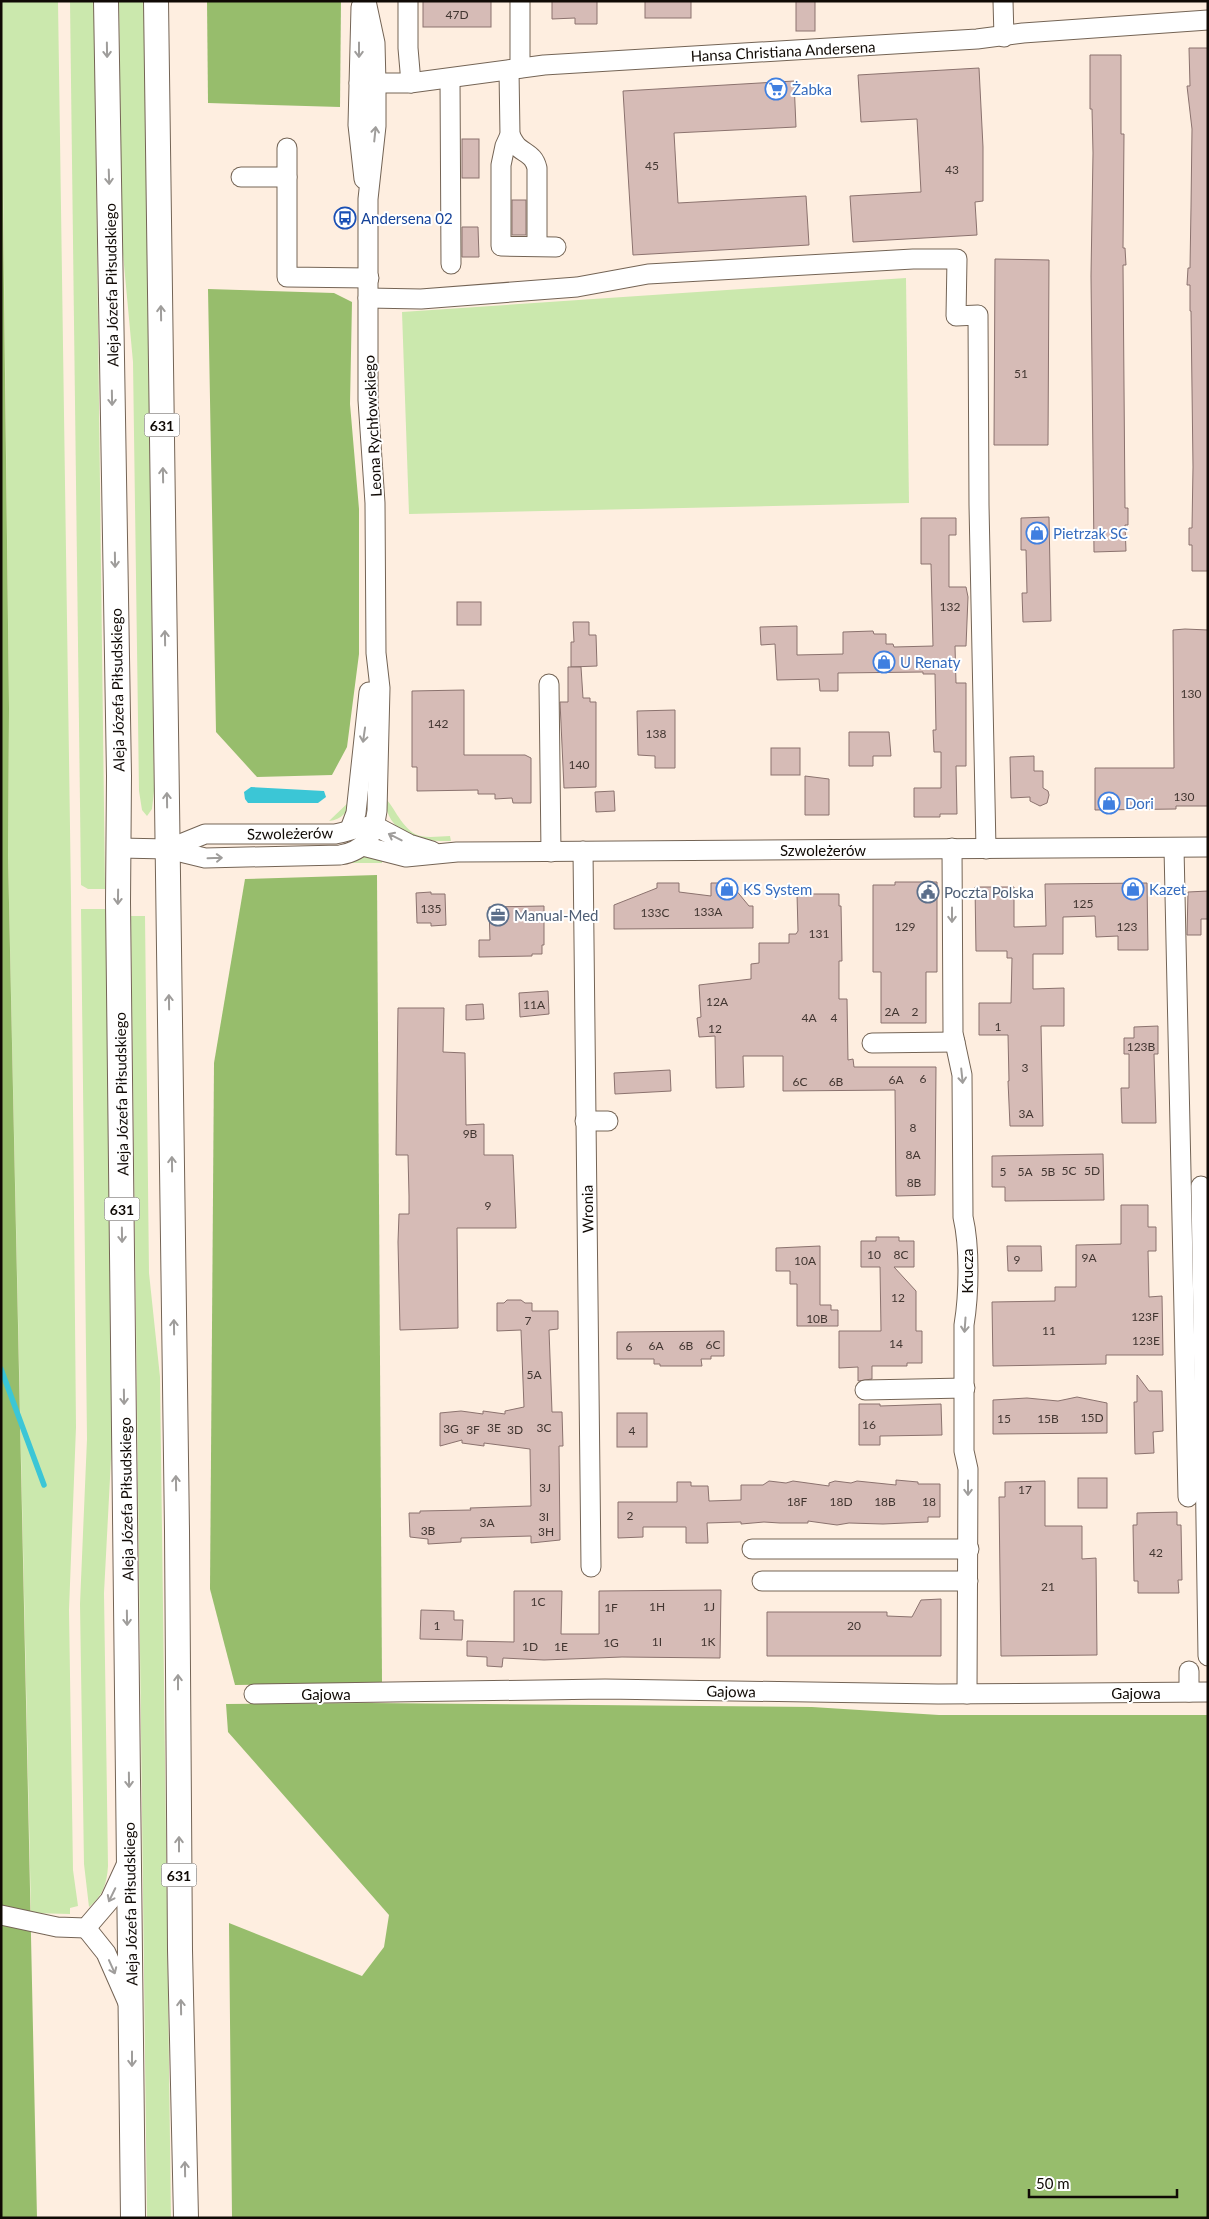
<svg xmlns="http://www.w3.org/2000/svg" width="1209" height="2219" font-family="Lato,sans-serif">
<rect width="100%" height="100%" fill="#feeee0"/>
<g fill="#cbe8ad">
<path d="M1,1H58L71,896L76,1427L69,1610L73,1870L78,1906L70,1908V1914L31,1913L8,856L9,708Z"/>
<path d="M70,1H94L105,889H88L81,885Z"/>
<path d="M119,1H144L154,791L152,809L147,816L142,810L139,791L133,362L122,243Z"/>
<path d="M906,278L909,503L409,514L402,312Z"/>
<path d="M352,799C348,811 342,820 329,821Z"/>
<path d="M385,799C391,801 401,827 415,834C424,839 440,836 450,836L451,841C421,842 387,835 385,799Z"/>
<path d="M365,855L382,860V863H341Z"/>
<path d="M81,909H106L112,1440L104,1593L108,1866C107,1883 103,1896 89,1907L84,1864L80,1604L87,1439Z"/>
<path d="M131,916H145L149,1273L160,1377L171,2218H147Z"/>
</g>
<g fill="#97bd6c">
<path d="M207,1H341L340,107L208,103Z"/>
<path d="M1,40L9,708L8,856L37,2218H1Z"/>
<path d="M208,289L334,293L352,302L350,404L359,509V654L347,747L332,775L257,777L216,732Z"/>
<path d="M377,875L382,1683L235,1685L210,1589L214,1063L245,879Z"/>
<path d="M369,1703L812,1707L939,1715H1208V2218H232L229,1923L362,1976L384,1947L389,1915L228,1732L226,1704Z"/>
</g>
<path fill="#3bc6d6" d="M251,787L324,791L326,797L318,803H248L245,799L244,792Z"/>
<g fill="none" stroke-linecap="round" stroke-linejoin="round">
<path stroke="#3bc6d6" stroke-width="5.5" d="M1,1369L44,1485"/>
</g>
<g fill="#d6bbb6" stroke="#8b726e">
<rect x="423" y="1" width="68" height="26"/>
<path d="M552,1H597V24H575V18L552,19Z"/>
<rect x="645" y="1" width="46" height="17"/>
<rect x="796" y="1" width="19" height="30"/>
<path d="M1189,48H1208V571H1192V545H1189V528H1192L1193,467L1191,311H1190V285H1187L1188,268H1190L1191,207L1192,129L1187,86H1190Z"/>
<path d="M1090,55H1121V134H1124L1123,248H1125L1126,265H1123L1125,508H1128V525H1125L1126,551L1094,552L1091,276L1093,153L1092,109H1090Z"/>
<path d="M979,68L983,147V201L975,202L977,235L853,242L850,196L921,192L917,119L861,122L858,75Z"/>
<path d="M794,81L796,127L674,133L678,203L806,196L809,245L633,255L623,91Z"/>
<rect x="462" y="139" width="17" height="39"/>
<rect x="512" y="200" width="14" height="35"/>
<path d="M462,227H478L479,257H462Z"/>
<path d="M995,259L1049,260L1048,445H994Z"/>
<path d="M1049,517L1051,621L1023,622L1022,593H1027L1026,550H1021V518Z"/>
<path d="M921,518H956V535H949V587H966L968,597L966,646H955L956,683H966V766H956L957,814H940V817H914V788H941V752H934L933,730H936L935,674H923V672L838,673V691H820L819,679L777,680L775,644L761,645L760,627L797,626V655L843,654V632L873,631L874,634H886V644H893L894,647L933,646L931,564H921Z"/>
<rect x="457" y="602" width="24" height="23"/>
<path d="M573,622H589V635H596L597,666L571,667V642H574Z"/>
<path d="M1185,629L1208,630V806H1176V809L1095,810V768H1174L1173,630Z"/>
<path d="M568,667H581L583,698H590V702H596V787L564,788L560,702H568Z"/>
<path d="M464,690V755H525L531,758V803H513L512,798L495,799V794H478V790L417,791V767H412V691Z"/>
<path d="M675,710V768H655V756L638,755L637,711Z"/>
<path d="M849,732H889L891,756H873V766H849Z"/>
<rect x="771" y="748" width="29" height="27"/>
<path d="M1034,756V771H1043V788L1048,791L1049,795L1047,803L1040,806L1030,801V797L1011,798L1010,757Z"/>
<path d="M805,776L829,779V815H805Z"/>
<path d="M614,791L615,811L596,812L595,792Z"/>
<path d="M895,882H937V972H926V1023H881V972H873V885H895Z"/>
<path d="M657,883H679V892L711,896V883H730L749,906H753V928L614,929V905L657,888Z"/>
<path d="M1147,883L1148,950H1118V936L1096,937L1095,916L1063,917V954H1033V989L1064,988V1026H1041L1043,1126H1010L1008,1081H1009L1008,1035H979V1003H1011L1012,958H1007V951H976L975,887H1014V927L1046,926L1045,884Z"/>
<path d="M1208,891V919H1201V935H1187L1188,892Z"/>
<path d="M431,892V894H445L446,925L431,926V923H417L416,893Z"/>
<path d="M797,894H839V906H841L842,961H839V999H847L848,1060L853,1059L854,1067H936L935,1195L896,1196L895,1090L783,1091V1056H743L744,1087L716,1088L715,1036L699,1037L697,1018L701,1017L699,985L751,979V964L759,963V943H789V934H796L798,931Z"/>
<path d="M544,906V945H542V954H532V956L479,957V940H490L489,907Z"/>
<path d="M548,991L549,1014L520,1017L519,993Z"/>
<path d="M483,1004L484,1019L466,1020V1005Z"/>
<path d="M398,1008H444L443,1052L465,1053L466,1125L484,1124V1155H513L516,1228H457L458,1328L400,1330L398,1242L399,1214H409V1196L408,1155H396Z"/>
<path d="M1158,1026V1054H1154L1156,1123H1122L1121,1088H1129V1054H1124V1038H1134V1027Z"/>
<path d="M670,1070L671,1091L615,1094L614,1073Z"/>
<path d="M1103,1154L1104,1200L1005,1201V1187H992V1156Z"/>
<path d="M1121,1205H1148V1227H1156V1251H1148L1149,1297L1162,1296L1163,1355H1106V1364L993,1366L992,1302L1055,1301V1287H1076V1245L1121,1244Z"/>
<path d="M876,1237H899V1241H914V1267H894L916,1291V1331H922V1363H907V1366H872V1379L858,1381V1367L839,1368V1331H881L880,1267H861V1241H876Z"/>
<path d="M820,1246V1305H831V1310H838V1326H797V1284H790V1271H776V1248Z"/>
<path d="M1007,1246H1041L1042,1271H1008Z"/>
<path d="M507,1300H521L525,1303H532V1311H558V1329L549,1330L552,1412H562L563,1446H559L560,1540L531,1543V1536L461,1538V1542L428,1544V1539L410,1537L409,1513H420V1511L471,1510L470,1508L531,1506L530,1449L484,1443V1446L462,1443V1440L440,1446V1413L461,1411L483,1414V1411L505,1414V1411L524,1407L521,1330L497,1331V1303H504Z"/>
<path d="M724,1331V1356H711V1359H701L702,1366H660V1364H654V1359H617V1332Z"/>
<path d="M1137,1375L1149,1391H1162L1163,1431L1153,1432L1154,1453L1135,1454L1134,1402H1137Z"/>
<path d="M1077,1397L1107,1403V1433L993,1434V1400L1027,1398L1058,1401Z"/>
<path d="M859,1404H880V1406L941,1404L942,1435L880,1436V1445H859Z"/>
<rect x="617" y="1413" width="30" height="34"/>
<rect x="1078" y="1478" width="29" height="30"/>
<path d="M896,1480L918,1482V1484H940V1517H928V1522L883,1524L849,1523L837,1525L808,1521V1523H780L764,1522L741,1524V1522L707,1523L708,1543H686V1527H643V1537L618,1538V1502H677V1482H691V1486H708L709,1501L741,1500V1485H763L769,1481L786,1483L793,1481L829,1486V1483L835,1481L851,1483L857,1481L896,1485Z"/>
<path d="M1045,1481V1526H1082V1559L1096,1558L1097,1655L1001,1656L999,1497H1005V1482Z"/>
<path d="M1177,1512V1525H1181L1182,1580H1178L1179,1593H1138V1581H1134L1133,1525H1137V1513Z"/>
<path d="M721,1590L720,1658L622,1657L544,1660L503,1658L502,1667L487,1666V1657L467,1656V1641L514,1642V1591H562L561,1634H599V1591Z"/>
<path d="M941,1599V1656H767V1612H887V1616L912,1617L921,1600Z"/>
<path d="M421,1610L454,1611V1620H463L462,1640L420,1639Z"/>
</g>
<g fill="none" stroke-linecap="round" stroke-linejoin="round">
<g stroke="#746455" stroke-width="21">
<g id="minor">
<path d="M408,1V48L411,83"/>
<path d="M520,1V68"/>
<path d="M1003,1L1004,37"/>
<path d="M361,7L358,125L364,179"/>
<path d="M509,70L510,135L505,146L501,165V246L556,247"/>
<path d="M450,79L451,264"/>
<path d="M359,83H410L544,65L977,39L1023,33L1208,20"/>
<path d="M510,135C512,139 515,145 519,148C528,155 534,156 537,168V246"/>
<path d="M287,148V277L369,278"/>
<path d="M241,177H287"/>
<path d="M368,298L421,299L577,287L648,274L913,259H957L956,316L978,315L979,505L986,849"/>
<path d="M549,684L551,852"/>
<path d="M350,829L356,813L369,692"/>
<path d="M363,846L406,857L457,852L1208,847"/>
<path d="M119,848L168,849L205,858L340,855C365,851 374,835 377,811L380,688L376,653L375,503L368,400V199L376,126V84L375,43L366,1"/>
<path d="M952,848L953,1033L962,1075L963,1217C970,1247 969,1295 964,1325V1451L968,1469L967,1694"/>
<path d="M1174,848L1188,1497"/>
<path d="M168,849L205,834H335C349,832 360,825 375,826L409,844L432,851"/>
<path d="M583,851L591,1567"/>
<path d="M872,1043L955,1042"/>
<path d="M585,1121H608"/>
<path d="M1201,1186L1208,1656"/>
<path d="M865,1390L965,1388"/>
<path d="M752,1549H969"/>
<path d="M762,1581H968"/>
<path d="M1189,1692V1671"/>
<path d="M254,1694L605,1689L938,1694L1208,1692"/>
<path d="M1,1915L57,1927L86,1928L110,1900L128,1861"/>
<path d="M86,1928L106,1953L128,2003"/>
</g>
</g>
<g stroke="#746455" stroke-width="26">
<g id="major">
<path d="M106,1L119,776L118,902L133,2218"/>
<path d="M156,1L177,1531L180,1950L186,2218"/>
</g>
</g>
<use href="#minor" stroke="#fff" stroke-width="19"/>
<use href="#major" stroke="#fff" stroke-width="24"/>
</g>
<defs><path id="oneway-shaft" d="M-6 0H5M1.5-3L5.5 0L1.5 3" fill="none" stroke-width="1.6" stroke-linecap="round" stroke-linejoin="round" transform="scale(1.25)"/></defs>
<g stroke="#9f9d9b">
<use href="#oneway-shaft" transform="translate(107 50) rotate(89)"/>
<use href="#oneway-shaft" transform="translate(359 50) rotate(90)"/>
<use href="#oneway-shaft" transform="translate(375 134) rotate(-84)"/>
<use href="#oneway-shaft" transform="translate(109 177) rotate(88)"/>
<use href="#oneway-shaft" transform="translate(161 313) rotate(-91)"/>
<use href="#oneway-shaft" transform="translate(112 398) rotate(89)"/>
<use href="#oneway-shaft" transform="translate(163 475) rotate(-91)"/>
<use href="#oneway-shaft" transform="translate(115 560) rotate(89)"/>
<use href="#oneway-shaft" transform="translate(165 638) rotate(-91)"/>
<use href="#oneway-shaft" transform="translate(364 735) rotate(98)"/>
<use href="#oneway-shaft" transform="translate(167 800) rotate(-91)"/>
<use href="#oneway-shaft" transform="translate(395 837) rotate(-153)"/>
<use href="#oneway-shaft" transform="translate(215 858) rotate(-2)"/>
<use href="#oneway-shaft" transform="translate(118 897) rotate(91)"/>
<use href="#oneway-shaft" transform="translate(952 915) rotate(90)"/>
<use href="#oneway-shaft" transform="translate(169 1002) rotate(-91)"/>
<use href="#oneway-shaft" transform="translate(962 1076) rotate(84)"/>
<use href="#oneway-shaft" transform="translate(172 1164) rotate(-91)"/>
<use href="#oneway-shaft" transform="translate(122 1235) rotate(89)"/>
<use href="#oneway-shaft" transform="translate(965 1325) rotate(94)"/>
<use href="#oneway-shaft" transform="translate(174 1327) rotate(-91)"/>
<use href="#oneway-shaft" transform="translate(124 1397) rotate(89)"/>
<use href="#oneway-shaft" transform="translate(176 1483) rotate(-91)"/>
<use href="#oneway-shaft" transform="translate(968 1488) rotate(90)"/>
<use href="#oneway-shaft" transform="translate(127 1618) rotate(89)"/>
<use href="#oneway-shaft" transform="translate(178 1682) rotate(-90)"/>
<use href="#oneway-shaft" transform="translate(129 1780) rotate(89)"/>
<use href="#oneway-shaft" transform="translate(179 1844) rotate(-90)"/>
<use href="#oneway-shaft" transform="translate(112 1895) rotate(116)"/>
<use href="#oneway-shaft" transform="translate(112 1967) rotate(66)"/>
<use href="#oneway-shaft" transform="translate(181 2007) rotate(-91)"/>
<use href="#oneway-shaft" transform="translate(132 2059) rotate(90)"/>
<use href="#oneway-shaft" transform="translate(185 2169) rotate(-91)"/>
</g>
<defs>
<g id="supermarket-ring" transform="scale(1.125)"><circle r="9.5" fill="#fff" stroke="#3f7fe0" stroke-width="1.5"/><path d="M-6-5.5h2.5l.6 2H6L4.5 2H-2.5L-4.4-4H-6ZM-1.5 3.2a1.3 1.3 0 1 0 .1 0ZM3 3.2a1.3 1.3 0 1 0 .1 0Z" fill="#3f7fe0"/></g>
<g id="bus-ring" transform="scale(1.125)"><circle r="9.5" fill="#fff" stroke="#1a4fb4" stroke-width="1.5"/><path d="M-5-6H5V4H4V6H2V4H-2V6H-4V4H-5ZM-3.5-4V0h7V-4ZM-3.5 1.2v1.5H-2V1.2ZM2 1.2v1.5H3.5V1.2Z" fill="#1a4fb4"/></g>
<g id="shop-ring" transform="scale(1.125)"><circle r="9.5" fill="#fff" stroke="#3f7fe0" stroke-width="1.5"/><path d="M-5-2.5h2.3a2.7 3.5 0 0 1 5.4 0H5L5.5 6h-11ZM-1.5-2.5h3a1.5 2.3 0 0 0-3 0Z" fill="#3f7fe0"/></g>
<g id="civic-ring" transform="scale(1.125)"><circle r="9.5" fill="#fff" stroke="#5c6f8a" stroke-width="1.5"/><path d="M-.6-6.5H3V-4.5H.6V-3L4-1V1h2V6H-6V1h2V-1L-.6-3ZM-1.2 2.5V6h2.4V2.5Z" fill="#5c6f8a"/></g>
<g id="office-ring" transform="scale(1.125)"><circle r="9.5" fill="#fff" stroke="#5c6f8a" stroke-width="1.5"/><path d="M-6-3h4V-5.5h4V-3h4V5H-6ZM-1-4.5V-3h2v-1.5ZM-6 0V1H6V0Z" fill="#5c6f8a"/></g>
</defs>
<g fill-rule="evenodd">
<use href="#supermarket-ring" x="776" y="89"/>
<use href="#bus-ring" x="345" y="218"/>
<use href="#shop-ring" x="1037" y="533"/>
<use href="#shop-ring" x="884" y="662"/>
<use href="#shop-ring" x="1109" y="803"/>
<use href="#shop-ring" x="727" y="889"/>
<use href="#shop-ring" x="1133" y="889"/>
<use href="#civic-ring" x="928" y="892"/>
<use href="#office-ring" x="498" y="915"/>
</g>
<g text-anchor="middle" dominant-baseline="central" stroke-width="4" stroke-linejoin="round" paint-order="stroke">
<g font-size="12" fill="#423631">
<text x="457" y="14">47D</text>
<text x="652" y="165">45</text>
<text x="952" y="169">43</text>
<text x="1021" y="373">51</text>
<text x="950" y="606">132</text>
<text x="1191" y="693">130</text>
<text x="438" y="723">142</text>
<text x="656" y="733">138</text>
<text x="579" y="764">140</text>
<text x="1184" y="796">130</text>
<text x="1083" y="903">125</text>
<text x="431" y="908">135</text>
<text x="708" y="911">133A</text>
<text x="655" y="912">133C</text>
<text x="905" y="926">129</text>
<text x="1127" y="926">123</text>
<text x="819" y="933">131</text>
<text x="717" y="1001">12A</text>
<text x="534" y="1004">11A</text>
<text x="892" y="1011">2A</text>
<text x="915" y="1011">2</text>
<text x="809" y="1017">4A</text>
<text x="834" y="1017">4</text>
<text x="998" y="1026">1</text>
<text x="715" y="1028">12</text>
<text x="1141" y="1046">123B</text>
<text x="1025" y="1067">3</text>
<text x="923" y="1078">6</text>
<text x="896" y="1079">6A</text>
<text x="800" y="1081">6C</text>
<text x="836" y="1081">6B</text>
<text x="1026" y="1113">3A</text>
<text x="913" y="1127">8</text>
<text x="470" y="1133">9B</text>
<text x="913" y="1154">8A</text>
<text x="1069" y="1170">5C</text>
<text x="1092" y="1170">5D</text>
<text x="1003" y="1171">5</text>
<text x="1025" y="1171">5A</text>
<text x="1048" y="1171">5B</text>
<text x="914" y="1182">8B</text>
<text x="488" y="1205">9</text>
<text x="874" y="1254">10</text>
<text x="901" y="1254">8C</text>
<text x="1089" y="1257">9A</text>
<text x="1017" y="1259">9</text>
<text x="805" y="1260">10A</text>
<text x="898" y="1297">12</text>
<text x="1145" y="1316">123F</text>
<text x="817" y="1318">10B</text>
<text x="528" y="1320">7</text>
<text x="1049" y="1330">11</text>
<text x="1146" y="1340">123E</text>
<text x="896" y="1343">14</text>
<text x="713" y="1344">6C</text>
<text x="656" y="1345">6A</text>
<text x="686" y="1345">6B</text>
<text x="629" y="1346">6</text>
<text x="534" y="1374">5A</text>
<text x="1092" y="1417">15D</text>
<text x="1004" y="1418">15</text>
<text x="1048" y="1418">15B</text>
<text x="869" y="1424">16</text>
<text x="494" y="1427">3E</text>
<text x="544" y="1427">3C</text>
<text x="451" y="1428">3G</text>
<text x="473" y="1429">3F</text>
<text x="515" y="1429">3D</text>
<text x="632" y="1430">4</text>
<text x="545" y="1487">3J</text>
<text x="1025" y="1489">17</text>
<text x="797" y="1501">18F</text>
<text x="841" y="1501">18D</text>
<text x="885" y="1501">18B</text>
<text x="929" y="1501">18</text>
<text x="630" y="1515">2</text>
<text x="544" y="1516">3I</text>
<text x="487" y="1522">3A</text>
<text x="428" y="1530">3B</text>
<text x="546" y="1531">3H</text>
<text x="1156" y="1552">42</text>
<text x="1048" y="1586">21</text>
<text x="538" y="1601">1C</text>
<text x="657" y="1606">1H</text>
<text x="709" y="1606">1J</text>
<text x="611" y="1607">1F</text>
<text x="437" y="1625">1</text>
<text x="854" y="1625">20</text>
<text x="657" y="1641">1I</text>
<text x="708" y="1641">1K</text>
<text x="611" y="1642">1G</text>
<text x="530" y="1646">1D</text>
<text x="561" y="1646">1E</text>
</g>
<g fill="#fff" stroke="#585450" stroke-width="1">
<rect x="144.5" y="413.5" width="35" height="23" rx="4"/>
<rect x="104.5" y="1197.5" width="35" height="23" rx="4"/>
<rect x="161.5" y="1863.5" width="35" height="23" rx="4"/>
</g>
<g font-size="14" font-weight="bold" fill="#100a05">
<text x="162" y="425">631</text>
<text x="122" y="1209">631</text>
<text x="179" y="1875">631</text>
</g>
<g font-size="15" fill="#100a05" stroke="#fff">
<text transform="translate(783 51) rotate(-3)">Hansa Christiana Andersena</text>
<text transform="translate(111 285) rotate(-91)">Aleja Józefa Piłsudskiego</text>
<text transform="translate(372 426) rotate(-93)">Leona Rychłowskiego</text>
<text transform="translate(117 690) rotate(-91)">Aleja Józefa Piłsudskiego</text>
<text transform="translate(290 833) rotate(-1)">Szwoleżerów</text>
<text x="823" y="850">Szwoleżerów</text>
<text transform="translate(121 1094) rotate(-91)">Aleja Józefa Piłsudskiego</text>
<text transform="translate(587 1209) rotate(-91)">Wronia</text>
<text transform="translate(967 1271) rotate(-90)">Krucza</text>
<text transform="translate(126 1499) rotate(-91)">Aleja Józefa Piłsudskiego</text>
<text transform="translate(731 1691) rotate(1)">Gajowa</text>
<text x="1136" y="1693">Gajowa</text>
<text x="326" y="1694">Gajowa</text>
<text transform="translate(130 1904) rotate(-91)">Aleja Józefa Piłsudskiego</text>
</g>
<g font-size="15" fill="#366cbe" stroke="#fff" text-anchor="start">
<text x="792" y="89">Żabka</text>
<text x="1053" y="533">Pietrzak SC</text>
<text x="900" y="662">U Renaty</text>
<text x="1125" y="803">Dori</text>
<text x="743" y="889">KS System</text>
<text x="1149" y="889">Kazet</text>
</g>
<g font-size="15" fill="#164399" stroke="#fff" text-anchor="start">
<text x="361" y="218">Andersena 02</text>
</g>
<g font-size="15" fill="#4e5e75" stroke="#fff" text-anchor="start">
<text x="944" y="892">Poczta Polska</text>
<text x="514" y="915">Manual-Med</text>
</g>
</g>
<rect width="1209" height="2219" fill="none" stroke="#100a05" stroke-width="5"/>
<path d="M1029 2189v8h148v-8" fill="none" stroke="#100a05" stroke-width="2.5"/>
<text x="1036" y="2189" font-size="15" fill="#100a05" stroke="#ffffff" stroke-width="4" paint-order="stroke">50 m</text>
</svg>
